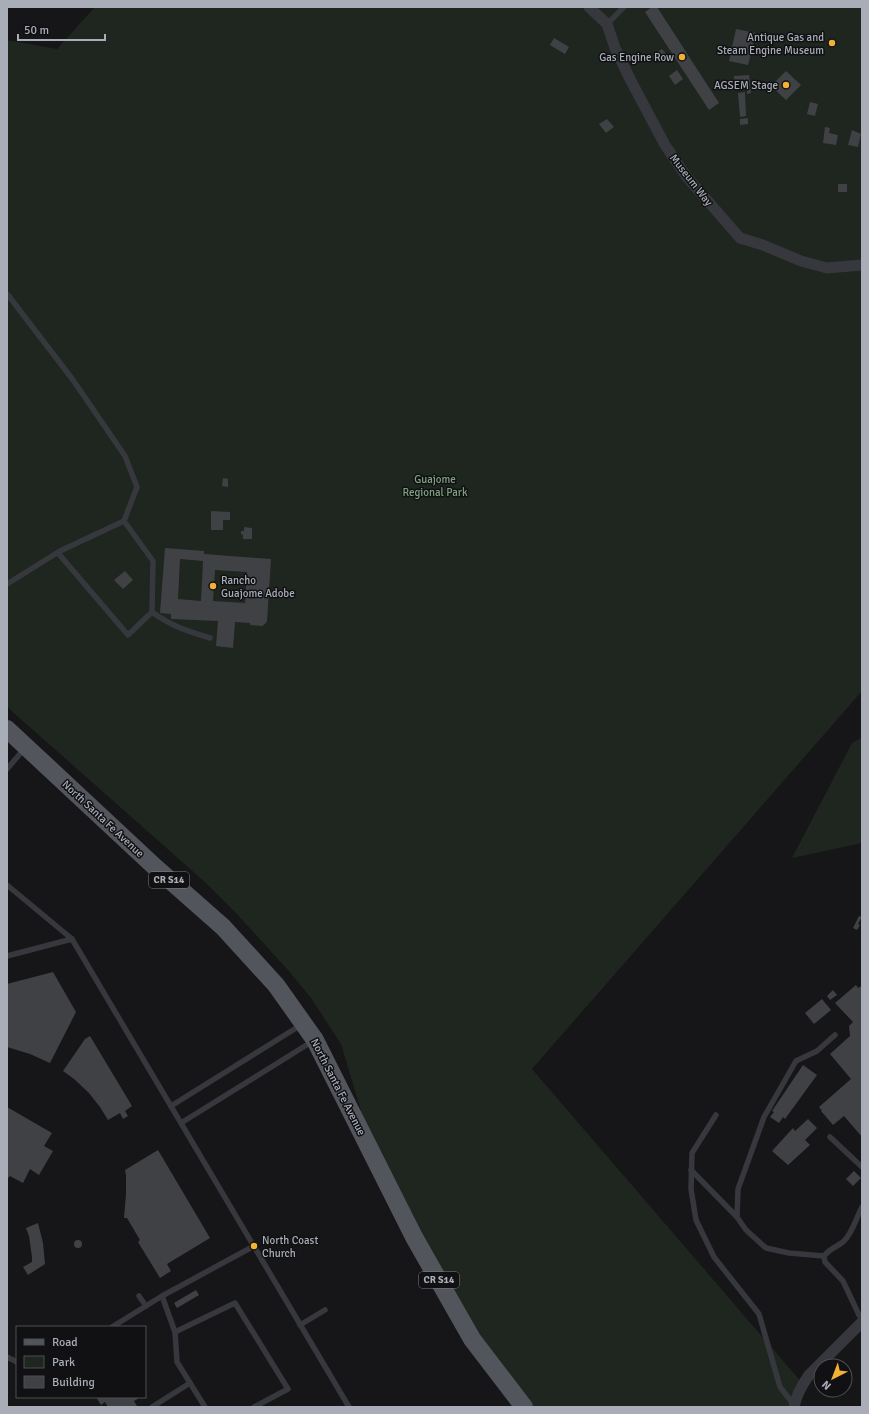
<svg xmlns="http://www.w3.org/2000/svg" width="869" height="1414" font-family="Signika,sans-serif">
<rect width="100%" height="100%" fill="#161618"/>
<g fill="#1e261f">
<path d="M95,7H862V691L532,1069L803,1384L794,1407H523L492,1367L373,1151L341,1044L311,998L288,970L236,913L206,883L7,707V40L57,49Z"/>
<path d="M862,737V843L792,858L852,743Z"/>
</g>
<g fill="#404145" fill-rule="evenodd">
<path d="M652,7H657L719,103L709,110L645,12Z"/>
<path d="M736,29L756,33L748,65L729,61Z"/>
<path d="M554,38L569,47L565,54L550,45Z"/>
<path d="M662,49L666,54L654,60L652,56Z"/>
<path d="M677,70L683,79L675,85L669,76Z"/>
<path d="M786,71L801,85L786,100L771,86Z"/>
<path d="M749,75L751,93L747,94V89L735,90L734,76Z"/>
<path d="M745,92L746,116L740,117L738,93Z"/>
<path d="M810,102L818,104L815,116L807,114Z"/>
<path d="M748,118V124L740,125V119Z"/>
<path d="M607,119L614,127L606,133L599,124Z"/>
<path d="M825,127L830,128L829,133L838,135L836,145L823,143Z"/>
<path d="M852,130L861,134L858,147L848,145Z"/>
<rect x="838" y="184" width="9" height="8"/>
<path d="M223,478L228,479V487L222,486Z"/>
<path d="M211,511L230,512V520H223V530H211Z"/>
<path d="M244,527L252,528V539H243V535L241,534V531H244Z"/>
<path d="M165,548L204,551V554L271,559L267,621L265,624L262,626L250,625V623L235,622L233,648L216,646L218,621L171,619V614L160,613ZM180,559L203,561L201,601L178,599ZM215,570L247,572L245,603L213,601Z"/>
<path d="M125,571L133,580L123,589L114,580Z"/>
<path d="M859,916L862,917L858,924L860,925L857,930L853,928Z"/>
<path d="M53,972L76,1012L50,1063L30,1054L7,1047V984Z"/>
<path d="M856,985L858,988L861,986L862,987V1137L844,1116L833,1125L821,1111H822L819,1107L851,1079L830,1054L850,1036L849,1026L853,1022L835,1003Z"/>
<path d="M833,990L837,995L830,1000L827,996Z"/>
<path d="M822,999L831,1010L814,1024L805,1013Z"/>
<path d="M90,1036L132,1106L125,1111L128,1116L123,1119L120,1113L108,1120L100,1107L89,1093L74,1079L63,1071L85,1039Z"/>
<path d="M803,1065L817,1075L785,1119L783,1117L779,1123L770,1117L774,1112L772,1111Z"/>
<path d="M7,1107L52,1133L44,1146L53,1151L39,1175L30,1169L23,1183L10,1176L7,1179Z"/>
<path d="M808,1119L817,1128L805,1140L810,1145L788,1165L772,1151L793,1128L795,1131Z"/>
<path d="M158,1150L210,1238L167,1264L171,1271L160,1278L138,1242L140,1240L127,1218H124L126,1194V1175L125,1170Z"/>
<path d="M854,1171L861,1178L853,1186L846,1179Z"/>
<path d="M38,1223L43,1243L45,1264L28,1275L23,1267L32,1262V1257L29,1236L26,1228Z"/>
<circle cx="78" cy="1244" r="4"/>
<path d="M196,1290L199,1295L177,1308L174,1303Z"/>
<path d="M96,1397H141L134,1401L137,1406L135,1407H108L105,1402L101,1405Z"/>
</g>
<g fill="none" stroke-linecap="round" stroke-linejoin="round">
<g stroke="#37383d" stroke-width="5.5">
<path d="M607,24L624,7"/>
<path d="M58,553L128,635L152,612L153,561L124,521"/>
<path d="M7,584L60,551L124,521L137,487L125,456L73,380L8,295"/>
<path d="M152,612C171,626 187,631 210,638"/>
<path d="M7,769L24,749"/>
<path d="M7,885L72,939L7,956"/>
<path d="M72,939L349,1407"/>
<path d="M171,1106L301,1025"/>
<path d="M716,1115L692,1153L691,1189L696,1220L714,1257L759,1314L780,1387L794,1405"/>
<path d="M181,1123L313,1041"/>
<path d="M830,1137L862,1167"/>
<path d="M691,1170L737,1217"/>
<path d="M862,1207C856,1218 853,1232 844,1241C838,1247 831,1247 824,1256L825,1262L843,1281L859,1315L862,1318"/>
<path d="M824,1256L789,1253L766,1248L746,1230L737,1217L738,1189L764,1117L796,1061L817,1051L835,1035"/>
<path d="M139,1296L146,1306"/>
<path d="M162,1296L175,1332L177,1362L205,1407"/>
<path d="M300,1325L325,1310"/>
<path d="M112,1327L162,1296L254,1246"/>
<path d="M175,1332L235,1303L288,1389L254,1407"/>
<path d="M7,1357L17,1362"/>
<path d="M152,1407L190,1383"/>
</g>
<g stroke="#37383d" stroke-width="11">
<path d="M589,7L607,24L615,48L630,79L665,145L686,176L740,238L763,245L801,261L827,268L862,265"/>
<path d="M794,1407C796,1395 802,1385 809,1375L862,1322"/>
</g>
<path stroke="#53555c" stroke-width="18" d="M7,729L155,867L223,927L276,985L315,1040L414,1237L472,1339L524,1407"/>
</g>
<g fill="#f2b134" stroke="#111113" stroke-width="1.5">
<circle cx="832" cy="43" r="4"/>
<circle cx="682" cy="57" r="4"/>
<circle cx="786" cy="85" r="4"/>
<circle cx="213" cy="586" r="4"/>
<circle cx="254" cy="1246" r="4"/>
</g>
<g text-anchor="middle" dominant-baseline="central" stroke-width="3" stroke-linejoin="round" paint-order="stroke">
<g fill="#111113" stroke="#7b7e86" stroke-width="1">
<rect x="149" y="872" width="40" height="16" rx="3"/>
<rect x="419" y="1272" width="40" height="16" rx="3"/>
</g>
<g font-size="10" font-weight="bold" fill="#a8adb8">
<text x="169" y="880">CR S14</text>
<text x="439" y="1280">CR S14</text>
</g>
<g font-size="11" fill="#a8adb8" stroke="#111113" text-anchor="end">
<text x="824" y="37">Antique Gas and<tspan x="824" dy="13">Steam Engine Museum</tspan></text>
<text x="674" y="57">Gas Engine Row</text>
<text x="778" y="85">AGSEM Stage</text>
<text x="221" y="580" text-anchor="start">Rancho<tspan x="221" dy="13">Guajome Adobe</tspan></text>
<text x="262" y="1240" text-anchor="start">North Coast<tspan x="262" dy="13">Church</tspan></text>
</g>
<g font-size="11" fill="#a8adb8" stroke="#111113">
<text transform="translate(691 180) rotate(52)">Museum Way</text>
<text transform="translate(103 819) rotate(43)">North Santa Fe Avenue</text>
<text transform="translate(338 1087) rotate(63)">North Santa Fe Avenue</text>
</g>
<g font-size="11" fill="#7fa381" stroke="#111113">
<text x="435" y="479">Guajome<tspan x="435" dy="13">Regional Park</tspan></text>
</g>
</g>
<rect width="869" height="1414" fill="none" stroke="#a8adb8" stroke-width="16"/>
<rect x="16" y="1326" width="130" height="72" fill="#111113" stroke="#4d4f55"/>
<rect x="24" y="1339" width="20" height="6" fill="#53555c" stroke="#4d4f55"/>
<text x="52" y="1346" font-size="12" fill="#a8adb8">Road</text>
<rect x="24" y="1356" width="20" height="12" fill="#1e261f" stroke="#4d4f55"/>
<text x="52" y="1366" font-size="12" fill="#a8adb8">Park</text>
<rect x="24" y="1376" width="20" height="12" fill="#404145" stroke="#4d4f55"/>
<text x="52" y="1386" font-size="12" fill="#a8adb8">Building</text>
<g transform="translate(833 1378) rotate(222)"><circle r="19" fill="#111113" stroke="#4d4f55"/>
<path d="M0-3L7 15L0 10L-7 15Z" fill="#f2b134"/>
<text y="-6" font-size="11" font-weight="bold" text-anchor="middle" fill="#a8adb8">N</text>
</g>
<path d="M18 34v6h87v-6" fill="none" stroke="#a8adb8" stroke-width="2"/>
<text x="24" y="34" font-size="12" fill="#a8adb8" stroke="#111113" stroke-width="3" paint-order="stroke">50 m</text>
</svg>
